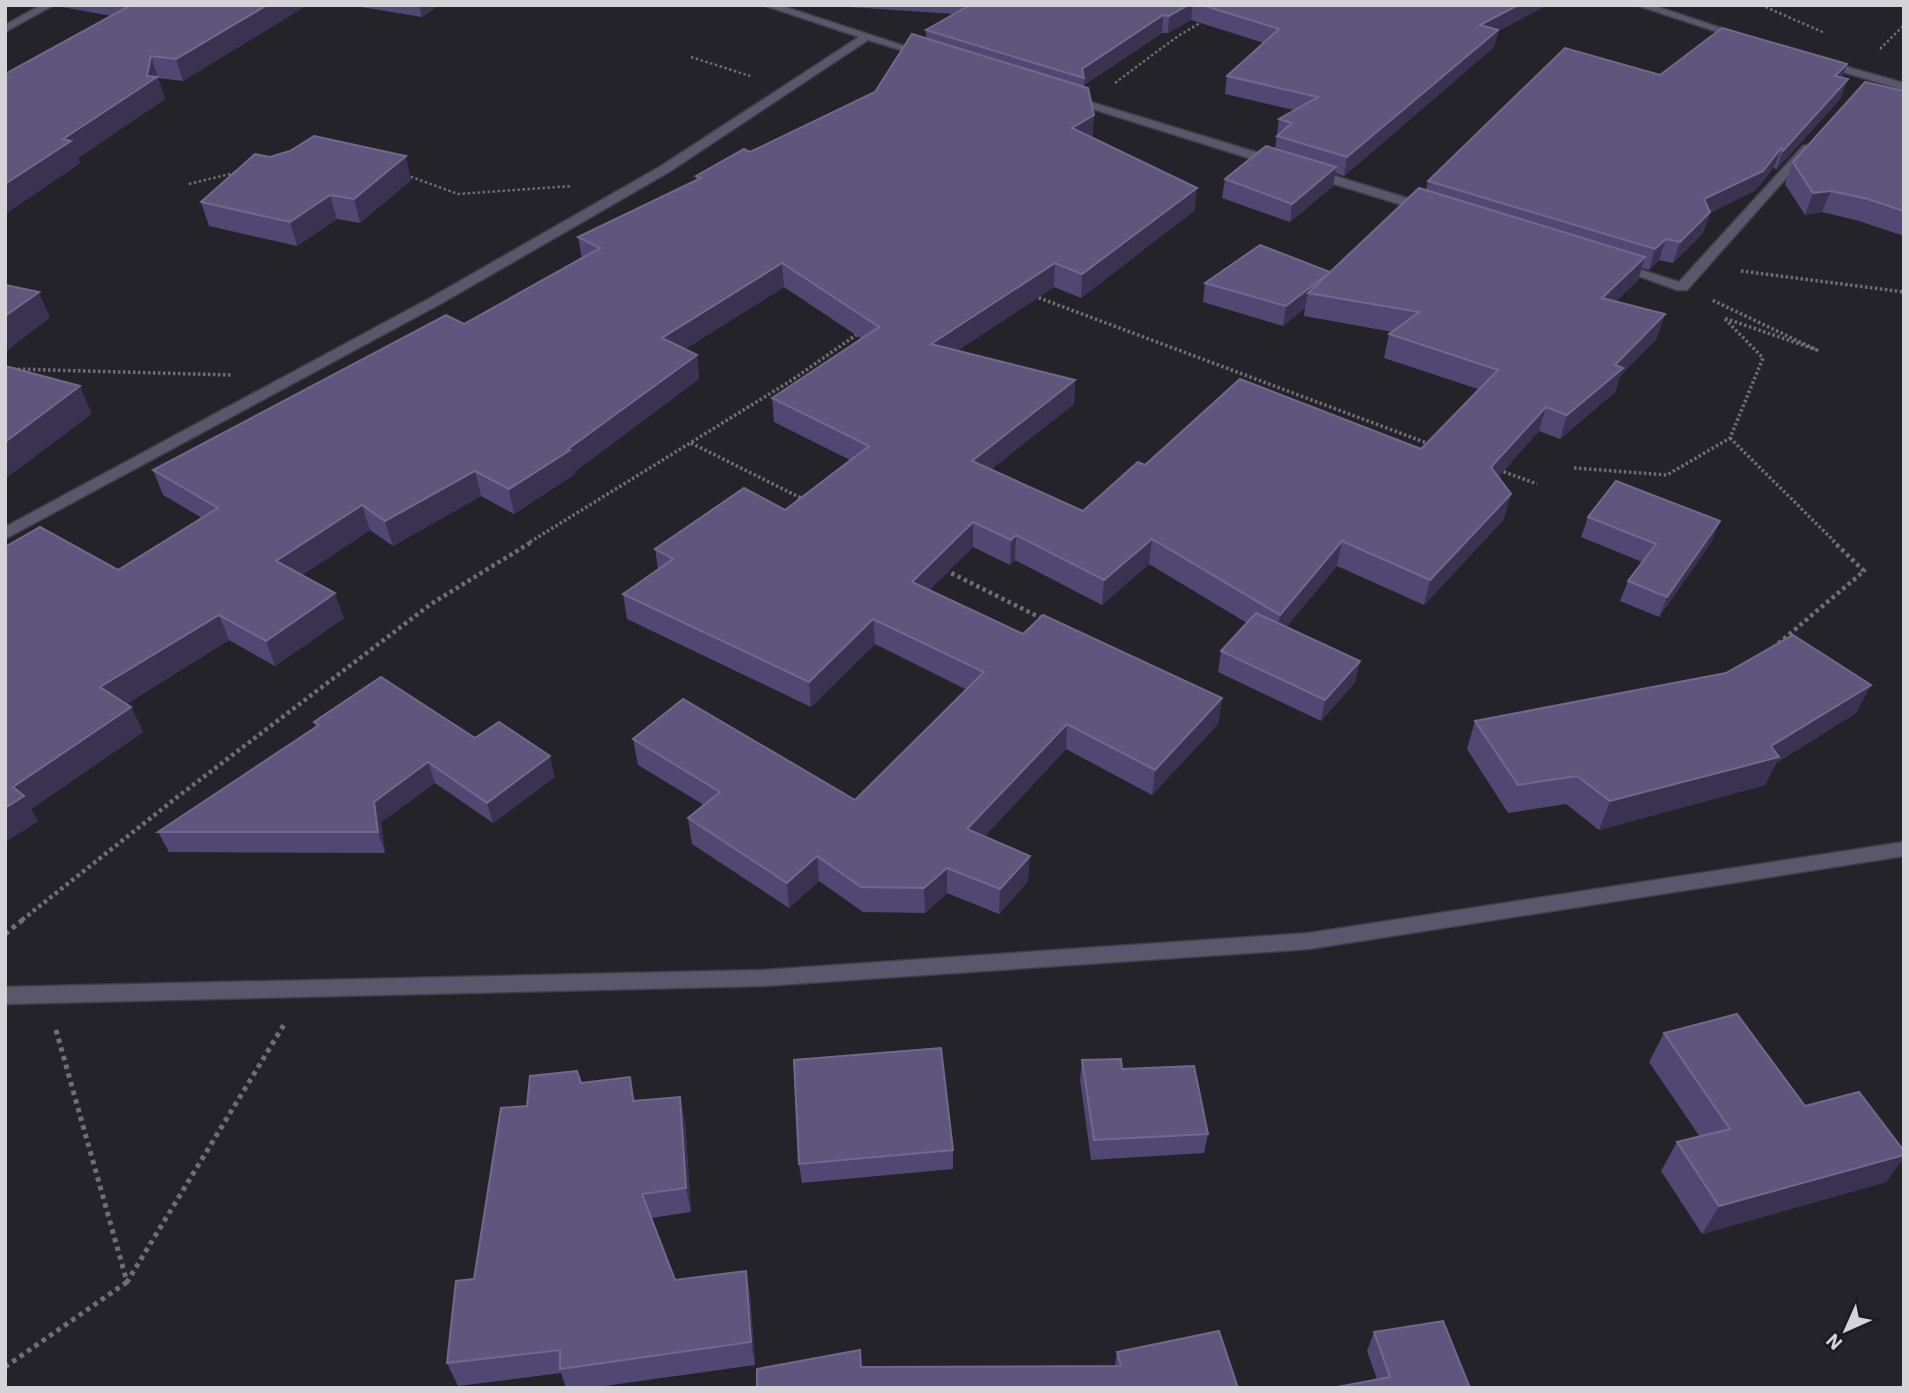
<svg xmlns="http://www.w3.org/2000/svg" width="1909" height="1393" font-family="'IBM Plex Sans',sans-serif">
<rect width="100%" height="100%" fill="#24232a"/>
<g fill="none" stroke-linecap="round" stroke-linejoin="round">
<g stroke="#403f46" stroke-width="3">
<g id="minor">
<path d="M41,5H54L5,32V25Z"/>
<path d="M763,5H779L929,54L924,57L868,40L669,172L442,303L5,539V527L432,297L661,166L859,37Z"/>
<path d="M1636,5H1652L1745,36L1736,38Z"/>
<path d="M1823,60L1904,83V90L1819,65V61Z"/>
<path d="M1071,96L1279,159L1281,162L1271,165L1067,101L1065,99Z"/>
<path d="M1807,145L1813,148L1811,150L1687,290H1677L1614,267L1620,263L1679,282L1803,146Z"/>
<path d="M1312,169L1430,205L1432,208L1422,211L1308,176L1306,173Z"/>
<path d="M1904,842V856L1309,949L763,986L5,1004V987L763,970L1309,933Z"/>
</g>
</g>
<g stroke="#6f6e74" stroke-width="2.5" stroke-dasharray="2.5 2.5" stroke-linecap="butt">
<path d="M1761,5L1825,33"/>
<path d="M1880,49L1904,25"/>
<path d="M691,57L750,76"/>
<path d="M1115,83L1178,36L1205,20"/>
<path d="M406,175L458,194L572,186"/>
<path d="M189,184L238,172"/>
</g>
<g stroke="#6f6e74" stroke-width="3.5" stroke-dasharray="2.5 2.5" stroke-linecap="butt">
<path d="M1741,271L1904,292"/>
<path d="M1034,296L1432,445"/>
<path d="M13,369L231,375"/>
<path d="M1730,438L1835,542"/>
<path d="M691,443L805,500"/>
<path d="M1574,468L1667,475L1730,438L1763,358L1724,318L1817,350L1712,300"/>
<path d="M1499,470L1537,484"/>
<path d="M530,542L792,380L859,333"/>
</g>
<g stroke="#6f6e74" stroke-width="4.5" stroke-dasharray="3.5 3.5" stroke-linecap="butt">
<path d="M945,570L1043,619"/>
<path d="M1773,648L1864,571L1833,541"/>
<path d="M22,920L176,798L431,604L533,541"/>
</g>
<g stroke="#6f6e74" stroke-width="5" stroke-dasharray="4.5 4.5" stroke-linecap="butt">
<path d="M5,934L25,918"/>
<path d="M56,1030L127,1282L285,1023"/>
<path d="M5,1367L127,1282"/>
</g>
<use href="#minor" fill="#5a566c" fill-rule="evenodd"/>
</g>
<g fill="#514773">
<path d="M55,5H307L183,81L158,78L165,99L78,158L80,163L5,214L112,16L56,6Z"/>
<path d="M349,5H439L422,17Z"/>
<path d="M843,5H1547L1498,31L1494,47L1344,176L1335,173L1333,186L1290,222L1222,198L1225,179L1275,149L1279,119L1294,110L1225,94L1227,76L1264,43L1191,20L1168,33H1162L1084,85L1094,115L1092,137L1195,210L1081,298L1054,287L958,350L1075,380L1074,404L991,469L1083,511L1145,465L1421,449L1478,389L1384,358L1389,334L1393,332L1304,316L1305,308L1283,326L1203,302L1205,283L1330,272L1426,190L1428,181L1660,75L1847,64L1842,78L1841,98L1776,170L1774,167L1756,190L1710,213L1703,233L1673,263L1659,260L1649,270L1642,268L1638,280L1616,301L1657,338L1620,376L1615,392L1560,439L1539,431L1498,477L1504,519L1424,605L1337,566L1286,627L1360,661L1355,682L1321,721L1218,672L1221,651L1247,623L1149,564L1102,605L1015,560L1010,565L973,547L929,590L1023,634L1222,698L1218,724L1152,795L1066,749L984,837L1028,881L999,914L947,893L925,913L863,912L819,881L789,908L692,844L688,818L704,805L638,765L633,739L855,800L967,690L875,644L811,707L627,619L623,594L658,569L655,549L785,510L850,460L774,422L772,398L862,339L784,287L685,349L697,355L699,379L574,472L575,474L514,514L481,496L393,546L370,530L302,575L344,618L275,666L229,640L126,704L131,707L143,732L31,809L38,821L5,842V547L118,570L202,518L163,495L153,470L464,324L582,259L578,237L696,180V176L750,152L875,92L926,38V30L955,14L849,7Z"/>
<path d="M1904,91V236L1859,221L1822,212L1805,215L1785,184L1793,162Z"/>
<path d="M270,157L411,180L360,223L337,219L297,246L209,226L201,202Z"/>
<path d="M1588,517L1712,541L1659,617L1620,601L1628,581L1642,562L1581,537Z"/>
<path d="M1871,685L1856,713L1776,763L1765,785L1599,830L1566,804L1508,813L1467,749L1475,721Z"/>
<path d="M314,722L475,738L555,777L493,823L435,783L381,822L385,853L169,852L158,832L316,727Z"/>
<path d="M1664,1033L1805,1106L1904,1151V1157L1886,1182L1702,1234L1661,1171L1677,1142L1700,1137L1649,1062Z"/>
<path d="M1082,1060L1122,1069L1208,1134L1204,1153L1091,1160L1080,1080Z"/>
<path d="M581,1083L635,1101L685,1121L691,1212L651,1218L675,1280L746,1271L750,1294L755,1365L590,1388H566L561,1373L458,1386L447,1363L527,1106Z"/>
<path d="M953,1150V1169L802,1183L799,1164Z"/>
<path d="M1374,1332L1470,1388L1377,1379L1367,1351Z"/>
<path d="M1117,1352L1238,1388L861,1367L1115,1366Z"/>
</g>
<g fill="#393251">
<path d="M267,5H307L183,81L176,59Z"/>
<path d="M419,5H439L422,17Z"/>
<path d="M1188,5H1193L1191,20L1168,33L1169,16Z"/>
<path d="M1518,5H1547L1498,31L1494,47L1344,176L1347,157L1480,25Z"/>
<path d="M1163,15L1162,33L1084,85V78L1082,69Z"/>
<path d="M151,56L165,99L78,158L80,163L5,214V184L147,76Z"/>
<path d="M1847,64L1840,83L1835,76Z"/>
<path d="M1848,79L1841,98L1776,170L1783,151Z"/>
<path d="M1094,115L1093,137L1071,150L1072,128Z"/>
<path d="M1781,148L1774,167L1756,190L1710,213L1703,233L1673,263L1680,242L1704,199Z"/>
<path d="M406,156L411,180L360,223L354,199Z"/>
<path d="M1336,167L1333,186L1290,222L1292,204Z"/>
<path d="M1197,188L1195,210L1081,298L1082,274Z"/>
<path d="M1831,191L1822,212L1805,215L1813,193Z"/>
<path d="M330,195L337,219L297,246L290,222Z"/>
<path d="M1666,239L1659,260L1649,270L1655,249Z"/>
<path d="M1645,257L1638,280L1595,321L1602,298Z"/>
<path d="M782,263L784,287L665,362L662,338Z"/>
<path d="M1055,263L1054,287L932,368L931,344Z"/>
<path d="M1330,272L1308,293L1305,308L1283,326L1286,306Z"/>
<path d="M39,292L50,318L5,352V316Z"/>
<path d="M1665,314L1657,338L1620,376L1615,392L1560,439L1567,415Z"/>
<path d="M697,355L699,379L574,472L575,474L514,514L509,489L568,449Z"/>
<path d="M1075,380L1074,404L972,485V461Z"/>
<path d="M80,386L92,414L5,479V442Z"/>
<path d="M1546,407L1539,431L1485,492L1491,467Z"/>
<path d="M475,471L481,496L393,546L385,521Z"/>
<path d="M1511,494L1504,519L1424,605L1430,580Z"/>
<path d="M362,505L370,530L285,586L276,561Z"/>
<path d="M1720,521L1712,541L1659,617L1667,597Z"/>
<path d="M973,522V547L912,607V582Z"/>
<path d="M1016,535L1015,560L1010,565L1011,540Z"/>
<path d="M1152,539L1149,564L1102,605L1104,580Z"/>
<path d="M1342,541L1337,566L1276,640L1280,615Z"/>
<path d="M335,593L344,618L275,666L266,641Z"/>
<path d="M219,615L229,640L112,712L100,687Z"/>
<path d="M873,619L875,644L811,707L809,682Z"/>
<path d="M1360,661L1355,682L1321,721L1325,700Z"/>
<path d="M1871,685L1856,713L1776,763L1765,785L1599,830L1610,801L1771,746Z"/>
<path d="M1222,698L1218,724L1152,795L1155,770Z"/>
<path d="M131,707L143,732L31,809L38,821L5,842V808L13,787Z"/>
<path d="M1067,724L1066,749L967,855V829Z"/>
<path d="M550,756L555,777L493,823L487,803Z"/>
<path d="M428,762L435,783L381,822L385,853L378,832L374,802Z"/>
<path d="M817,856L819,881L789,908L787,883Z"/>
<path d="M1030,856L1028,881L999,914L1000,889Z"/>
<path d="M947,868V893L925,913L924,888Z"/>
<path d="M630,1077L636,1102L633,1101Z"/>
<path d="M680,1097L685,1121L691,1212L686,1188Z"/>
<path d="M1904,1155V1157L1886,1182L1702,1234L1719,1206Z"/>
<path d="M746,1271L750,1294L755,1365L751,1342Z"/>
</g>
<g fill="#5f567e" stroke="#71698c" stroke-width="2">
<path d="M131,5H267L176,59L151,56L147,76L157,77L63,139L71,141L5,184V74Z"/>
<path d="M970,5H1188L1169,16L1163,15L1082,69L1084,78L926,30Z"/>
<path d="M1202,5H1518L1480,25L1498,30L1347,157L1277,136L1292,123L1279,119L1318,97L1227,76L1279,29Z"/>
<path d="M1722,28L1847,64L1835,76L1848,79L1783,151L1781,148L1763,171L1704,199L1710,212L1680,242L1666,239L1655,249L1428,181L1565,48L1660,75Z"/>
<path d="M912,34L1088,88L1094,115L1072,128L1197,188L1082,274L1055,263L931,344L1075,380L972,461L1083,511L1138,462L1145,465L1240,379L1421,449L1498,370L1389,334L1419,312L1308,293L1419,188L1645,257L1602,298L1665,314L1615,365L1623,368L1567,415L1546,407L1491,467L1511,494L1430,580L1342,541L1280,615L1152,539L1104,580L1016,535L1011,540L973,522L912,582L1023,634L1043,615L1222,698L1155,770L1067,724L967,829L1030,856L1000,889L947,868L924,888L861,887L817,856L787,883L688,818L720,792L633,739L683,699L855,800L984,672L873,619L809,682L623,594L673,559L655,549L744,488L785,510L869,446L772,398L879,327L782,263L662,338L697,355L568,449L570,450L509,489L475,471L385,521L362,505L276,561L335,593L266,641L219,615L100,687L131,707L13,787L24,796L5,808V547L40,527L118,570L218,508L153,470L446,315L464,324L600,248L578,237L701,178L696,176L744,149L750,152L875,92Z"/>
<path d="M1865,82L1904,91V211L1868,199L1831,191L1813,193L1793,162Z"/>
<path d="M314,136L406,156L354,199L330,195L290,222L201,202L255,154L270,157L290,151Z"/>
<path d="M1266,146L1336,167L1292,204L1225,179Z"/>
<path d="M1260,245L1330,272L1286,306L1205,283Z"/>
<path d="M5,285L39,292L5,316Z"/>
<path d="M5,366L80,386L5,442Z"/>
<path d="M1616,481L1720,521L1667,597L1628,581L1656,544L1588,517Z"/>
<path d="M1256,613L1360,661L1325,700L1221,651Z"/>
<path d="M1793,635L1871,685L1771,746L1779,757L1610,801L1577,776L1518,785L1475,721L1726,673Z"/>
<path d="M381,677L475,738L499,722L550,756L487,803L428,762L374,802L378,832H158L319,725L314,722Z"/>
<path d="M1737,1014L1805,1106L1859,1092L1904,1151V1155L1719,1206L1677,1142L1730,1129L1664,1033Z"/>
<path d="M941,1048L953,1150L799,1164L794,1060Z"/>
<path d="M1121,1059L1122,1069L1194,1066L1208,1134L1094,1140L1082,1060Z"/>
<path d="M577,1071L581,1083L630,1077L633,1101L680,1097L686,1188L642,1194L675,1280L746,1271L751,1342L560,1369V1350L447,1363L456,1281L474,1279L501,1108L527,1106L530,1076Z"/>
<path d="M1443,1321L1470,1388H1332L1390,1377L1374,1332Z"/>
<path d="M1219,1331L1238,1388H757V1369L860,1350L861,1367L1121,1366L1117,1352Z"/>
</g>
<rect width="1909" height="1393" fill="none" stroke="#d4d3d8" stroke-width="14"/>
<g transform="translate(1846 1330) rotate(225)" stroke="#1b1a20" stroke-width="5" paint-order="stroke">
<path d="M0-5L12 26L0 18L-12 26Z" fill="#d4d3d8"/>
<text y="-10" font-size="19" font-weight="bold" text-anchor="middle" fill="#d4d3d8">N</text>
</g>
</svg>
